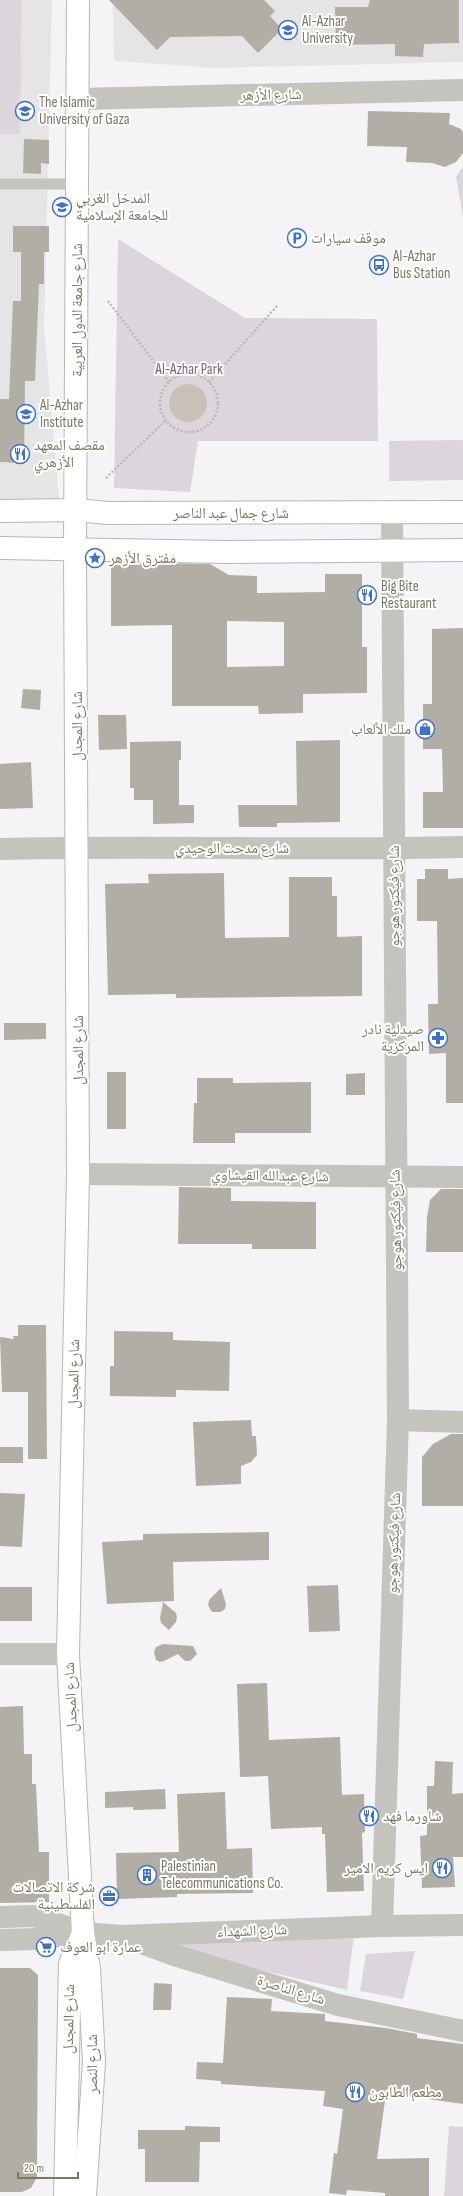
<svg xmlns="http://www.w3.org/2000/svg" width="463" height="2196" font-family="'Sofia Sans Condensed','Noto Naskh Arabic',sans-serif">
<rect width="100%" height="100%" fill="#f4f3f6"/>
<g fill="#e6e5e6">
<path d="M0,0H52L44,328L59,499H0Z"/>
<path d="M113,0H463V62L216,68L114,61Z"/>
</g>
<g fill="#dcd5dc">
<path d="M0,0H21L20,134H0Z"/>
<path d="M463,166V217L456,177Z"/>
<path d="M118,239L245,318L377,319L378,441H198L190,492L114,488Z"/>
<path d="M463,440V480L389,481V441Z"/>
<path d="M354,1935L347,1990L174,1950L172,1938Z"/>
<path d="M415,1951L403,1999L360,1991L366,1954Z"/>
<path d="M449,2126L463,2127V2196H444Z"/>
</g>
<circle fill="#c7c1b9" cx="188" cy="403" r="19"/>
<g fill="#b1aea5" fill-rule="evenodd">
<path d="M109,0H264L275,11L270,16L282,29L258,53L242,36L170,37L157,50Z"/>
<path d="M370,0H459V43L424,44L423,57L395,56V44L336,45L335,7H368Z"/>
<path d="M368,111L450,113L449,124L461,129L463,133V153L456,162L445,167L432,163L406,162L407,147L367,146Z"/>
<path d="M24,139L49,140V164L41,163V174L23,173Z"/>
<path d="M13,226H49V252H44V284H39L35,381H25L24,463L0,462V399H9L13,301H21V252H13Z"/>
<path d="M111,562L210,564L229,575L257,576V593L325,592V574H362V647H367V693L303,694V713L259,714L258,706H172V625L111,626ZM227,621L284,622V666L227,667Z"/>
<path d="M463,628V828H423V792H443L442,749H423V704H432V629Z"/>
<path d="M23,689L41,690L40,710L21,708Z"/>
<path d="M98,715H126L127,749L99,750Z"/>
<path d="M340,740V822L277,823V827H239L238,805H297L296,741Z"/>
<path d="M181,741V760H179V805H194V823L153,824V800H134V788H130V742Z"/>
<path d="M31,762L33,808L0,809V764Z"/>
<path d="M425,869H448V879L463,878V1103H446V1053L429,1054L428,1004H438L437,921H417V879H425Z"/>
<path d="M224,873L225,938L289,937V877H332V896H337V937L362,936V996L176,998V994L108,995L105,884L149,883L148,874Z"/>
<path d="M4,1023H46V1039L4,1040Z"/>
<rect x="107" y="1072" width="19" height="57"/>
<path d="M365,1073V1095H346V1074Z"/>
<path d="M197,1078H233V1083L311,1082V1133H235V1143H193L194,1103H197Z"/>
<path d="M179,1187L231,1188V1201L316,1202V1249H252V1244H178Z"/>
<path d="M441,1189H463V1252H426L427,1217L430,1200Z"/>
<path d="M18,1325H46L47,1459H28V1392H2L0,1337L14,1339L13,1336H18Z"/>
<path d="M114,1331L173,1332V1340L230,1342L229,1391L176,1390V1397L110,1396V1366H114Z"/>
<path d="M251,1420L252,1436H256L257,1455L251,1462L241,1466V1484L196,1486L193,1422Z"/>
<path d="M451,1434H463V1506H422V1457L433,1444Z"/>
<rect x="0" y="1447" width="23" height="16"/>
<path d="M0,1493L25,1494L22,1547L0,1546Z"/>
<path d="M269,1532V1560L173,1562L174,1601L107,1604L102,1542L143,1540V1534Z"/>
<path d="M338,1585L340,1631L309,1632L307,1586Z"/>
<rect x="0" y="1587" width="32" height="34"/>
<path d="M221,1588L226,1604L225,1609L221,1612H212L208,1605L209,1600Z"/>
<path d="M163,1602L176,1613L177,1617L176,1622L169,1630L161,1623L160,1618Z"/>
<path d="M163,1644L193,1646L197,1654L190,1661H185L178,1654L164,1661L160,1662L156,1660L154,1652L156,1647Z"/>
<path d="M267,1683L269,1740L340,1737L342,1795L364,1794L365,1832L362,1833L364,1891L327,1892L325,1834H322V1827L271,1829L268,1776L240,1777L237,1684Z"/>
<path d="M23,1706L24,1754H32V1784H36L39,1852H49V1902L0,1903V1707Z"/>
<path d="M435,1761L453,1762L452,1794L463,1793V1857H453L455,1887L422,1888L420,1836L427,1835V1786H434Z"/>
<path d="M165,1789L166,1809L133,1810V1807L105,1808V1792Z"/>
<path d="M225,1792L227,1849L252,1848L253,1893L177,1894V1897L117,1899L116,1853L179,1852L177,1794Z"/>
<path d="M0,1968H30L38,1975L37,2177L31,2188L22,2192H0Z"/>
<path d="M154,1983L172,1984L171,2010H153Z"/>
<path d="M227,1997L272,1999L271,2011L325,2014V2021L386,2028L417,2034V2038L463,2044V2104L386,2093L377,2159L429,2158V2196H385V2193L347,2190L346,2195L329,2193L334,2153L337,2154L343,2109L323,2106L325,2091L221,2084V2081L196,2079L197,2062L223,2063Z"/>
<path d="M185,2126L220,2127V2142H200L199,2182H145V2149H138V2130H185Z"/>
</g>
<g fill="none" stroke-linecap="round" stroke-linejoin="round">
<g stroke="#b8b7b0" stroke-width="24">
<g id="secondary">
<path d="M0,511L77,510L108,513L463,512"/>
<path d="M0,548L226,552L463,550"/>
<path d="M83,1933L89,1968L94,2062L85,2196"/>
<path d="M65,2196L70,1964L83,1933L68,1654L78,1174L75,548L78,0"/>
</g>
</g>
<g stroke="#babab5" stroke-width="2.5" stroke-dasharray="2 2" stroke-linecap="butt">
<path d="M108,301L169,382"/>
<circle cx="189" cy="403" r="29"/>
<path d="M209,382L277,306"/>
<path d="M106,478L165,421"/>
</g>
<path stroke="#c4c3bd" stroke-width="11" d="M0,184H77"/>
<g stroke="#c4c3bd" stroke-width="22">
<path d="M79,99L463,90"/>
<path d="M0,849C154,845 309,851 463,847"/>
<path d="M78,1174L463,1177"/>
<path d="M398,1420L463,1422"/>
<path d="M0,1654H68"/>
<path d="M382,1926L398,1420L392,513"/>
<path d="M122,1936L174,1955L338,2005L463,2031"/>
</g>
<g stroke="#c4c3bd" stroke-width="22">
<path d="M0,1917L35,1916L78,1931"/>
<path d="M0,1940L36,1939L83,1933L122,1936L382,1926L463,1925"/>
</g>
<use href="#secondary" stroke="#fff" stroke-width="22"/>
</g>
<defs>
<g id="university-ring" transform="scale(1)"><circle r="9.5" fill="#fff" stroke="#3d71cc" stroke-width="1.5"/><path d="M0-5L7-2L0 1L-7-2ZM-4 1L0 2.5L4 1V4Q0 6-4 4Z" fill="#3d71cc"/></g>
<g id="parking-ring" transform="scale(1)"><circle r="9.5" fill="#fff" stroke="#3d71cc" stroke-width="1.5"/><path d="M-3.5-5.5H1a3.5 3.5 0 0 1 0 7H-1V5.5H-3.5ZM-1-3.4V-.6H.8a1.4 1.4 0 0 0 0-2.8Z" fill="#3d71cc"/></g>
<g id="bus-ring" transform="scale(1)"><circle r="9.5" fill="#fff" stroke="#3d71cc" stroke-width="1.5"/><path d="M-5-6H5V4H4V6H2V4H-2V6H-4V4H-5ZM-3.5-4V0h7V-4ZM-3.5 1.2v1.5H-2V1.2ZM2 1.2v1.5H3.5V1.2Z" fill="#3d71cc"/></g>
<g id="school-ring" transform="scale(1)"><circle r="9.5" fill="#fff" stroke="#3d71cc" stroke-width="1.5"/><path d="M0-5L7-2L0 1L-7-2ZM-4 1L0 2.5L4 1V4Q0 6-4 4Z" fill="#3d71cc"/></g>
<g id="restaurant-ring" transform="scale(1)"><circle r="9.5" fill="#fff" stroke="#3d71cc" stroke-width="1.5"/><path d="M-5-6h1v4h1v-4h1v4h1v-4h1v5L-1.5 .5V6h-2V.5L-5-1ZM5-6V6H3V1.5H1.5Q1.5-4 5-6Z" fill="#3d71cc"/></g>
<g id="sight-ring" transform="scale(1)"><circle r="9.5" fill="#fff" stroke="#3d71cc" stroke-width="1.5"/><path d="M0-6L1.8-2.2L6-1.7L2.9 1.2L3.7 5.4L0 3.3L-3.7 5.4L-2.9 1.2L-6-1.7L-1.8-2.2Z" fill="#3d71cc"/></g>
<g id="shop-ring" transform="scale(1)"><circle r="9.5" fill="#fff" stroke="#3d71cc" stroke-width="1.5"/><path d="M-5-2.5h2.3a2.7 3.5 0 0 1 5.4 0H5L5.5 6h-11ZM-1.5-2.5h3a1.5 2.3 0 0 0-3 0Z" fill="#3d71cc"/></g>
<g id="pharmacy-ring" transform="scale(1)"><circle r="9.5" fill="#fff" stroke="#3d71cc" stroke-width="1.5"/><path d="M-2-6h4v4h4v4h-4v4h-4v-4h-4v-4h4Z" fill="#3d71cc"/></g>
<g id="building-ring" transform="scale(1)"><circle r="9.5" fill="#fff" stroke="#3d71cc" stroke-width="1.5"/><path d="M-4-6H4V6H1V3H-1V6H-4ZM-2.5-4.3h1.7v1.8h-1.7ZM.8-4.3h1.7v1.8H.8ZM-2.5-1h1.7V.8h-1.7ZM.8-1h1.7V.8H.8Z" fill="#3d71cc"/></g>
<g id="office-ring" transform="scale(1)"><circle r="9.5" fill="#fff" stroke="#3d71cc" stroke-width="1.5"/><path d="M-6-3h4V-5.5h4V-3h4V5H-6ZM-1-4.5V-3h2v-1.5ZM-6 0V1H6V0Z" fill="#3d71cc"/></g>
<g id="supermarket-ring" transform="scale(1)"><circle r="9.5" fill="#fff" stroke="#3d71cc" stroke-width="1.5"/><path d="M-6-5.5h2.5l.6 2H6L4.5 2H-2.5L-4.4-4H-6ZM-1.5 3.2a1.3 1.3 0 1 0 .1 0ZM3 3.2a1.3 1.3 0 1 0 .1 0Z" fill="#3d71cc"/></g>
</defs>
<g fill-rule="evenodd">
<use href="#university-ring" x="288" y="30"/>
<use href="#university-ring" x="25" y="111"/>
<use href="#university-ring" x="62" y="207"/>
<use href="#parking-ring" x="297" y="238"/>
<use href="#bus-ring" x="379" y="265"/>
<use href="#school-ring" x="26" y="414"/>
<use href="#restaurant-ring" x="20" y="454"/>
<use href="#sight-ring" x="95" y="558"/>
<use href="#restaurant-ring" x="367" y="595"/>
<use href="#shop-ring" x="425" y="729"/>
<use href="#pharmacy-ring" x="438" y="1038"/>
<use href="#restaurant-ring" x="369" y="1816"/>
<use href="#restaurant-ring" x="442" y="1868"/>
<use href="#building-ring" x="147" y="1875"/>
<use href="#office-ring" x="109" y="1896"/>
<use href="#supermarket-ring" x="46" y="1947"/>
<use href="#restaurant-ring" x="355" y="2092"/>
</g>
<g text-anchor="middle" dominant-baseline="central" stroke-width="4" stroke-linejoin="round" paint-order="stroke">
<g font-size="15" fill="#7a7765" stroke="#fff" text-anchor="start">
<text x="302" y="21">Al-Azhar<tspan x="302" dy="17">University</tspan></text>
<text x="39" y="102">The Islamic<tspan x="39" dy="17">University of Gaza</tspan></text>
<text x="76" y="198">المدخل الغربي<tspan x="76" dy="17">للجامعة الإسلامية</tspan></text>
<text x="311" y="238">موقف سيارات</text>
<text x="393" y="256">Al-Azhar<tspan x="393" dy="17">Bus Station</tspan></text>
<text x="40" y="405">Al-Azhar<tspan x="40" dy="17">Institute</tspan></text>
<text x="34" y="445">مقصف المعهد<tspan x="34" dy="17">الأزهري</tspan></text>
<text x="109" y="558">مفترق الأزهر</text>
<text x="381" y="586">Big Bite<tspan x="381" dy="17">Restaurant</tspan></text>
<text x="411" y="729" text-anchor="end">ملك الألعاب</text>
<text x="424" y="1029" text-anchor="end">صيدلية نادر<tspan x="424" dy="17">المركزية</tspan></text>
<text x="383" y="1816">شاورما فهد</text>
<text x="161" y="1866">Palestinian<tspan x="161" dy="17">Telecommunications Co.</tspan></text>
<text x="428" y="1868" text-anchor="end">ايس كريم الامير</text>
<text x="95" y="1887" text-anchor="end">شركة الاتصالات<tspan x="95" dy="17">الفلسطينية</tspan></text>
<text x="60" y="1947">عمارة ابو العوف</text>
<text x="369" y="2092">مطعم الطابون</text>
</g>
<g font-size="15" fill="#7a7765" stroke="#fff">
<text transform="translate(271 95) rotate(-1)">شارع الأزهر</text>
<text transform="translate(77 310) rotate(-90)">شارع جامعة الدول العربية</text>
<text x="231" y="513">شارع جمال عبد الناصر</text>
<text transform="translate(77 726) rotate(-90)">شارع المجدل</text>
<text x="232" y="848">شارع مدحت الوحيدي</text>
<text transform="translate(394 896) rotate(-90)">شارع فيكتور هوجو</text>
<text transform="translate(78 1050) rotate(-90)">شارع المجدل</text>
<text transform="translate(270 1176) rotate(1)">شارع عبدالله القيشاوي</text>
<text transform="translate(396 1220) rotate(-91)">شارع فيكتور هوجو</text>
<text transform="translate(74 1374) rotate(-89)">شارع المجدل</text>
<text transform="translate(394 1543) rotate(-88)">شارع فيكتور هوجو</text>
<text transform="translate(71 1697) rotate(-93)">شارع المجدل</text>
<text transform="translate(252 1931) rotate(-2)">شارع الشهداء</text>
<text transform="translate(291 1990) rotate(17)">شارع الناصرة</text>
<text transform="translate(69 2019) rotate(-89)">شارع المجدل</text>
<text transform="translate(92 2064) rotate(-90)">شارع النصر</text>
</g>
<g font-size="15" fill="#786774" stroke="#fff">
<text x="189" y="369">Al-Azhar Park</text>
</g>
</g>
<path d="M18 2172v6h60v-6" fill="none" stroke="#7a7765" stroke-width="2"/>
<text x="24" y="2172" font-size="12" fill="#7a7765" stroke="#ffffff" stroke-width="3" paint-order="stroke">20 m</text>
</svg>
